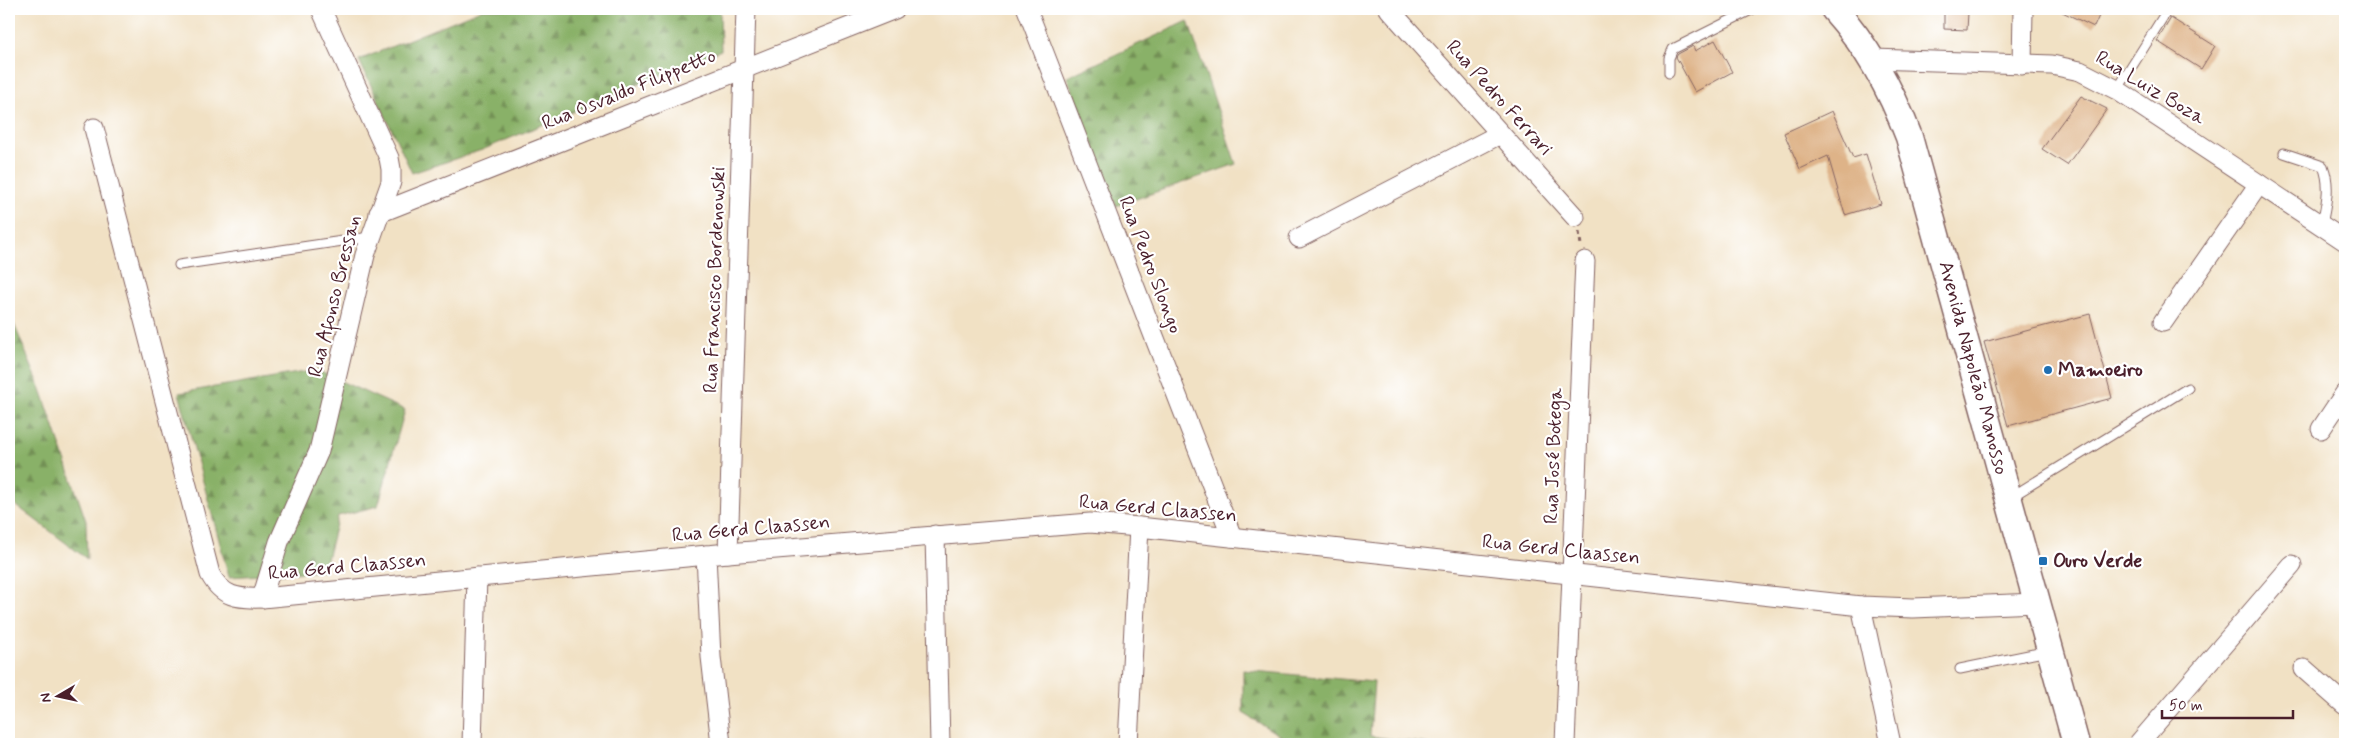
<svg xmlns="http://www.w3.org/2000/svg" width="2354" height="753" font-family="Mynerve,sans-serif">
<defs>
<pattern id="forest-firs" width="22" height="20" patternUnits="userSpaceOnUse" patternTransform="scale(1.25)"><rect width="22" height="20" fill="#89b167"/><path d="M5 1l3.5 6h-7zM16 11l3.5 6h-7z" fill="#728f55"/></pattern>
</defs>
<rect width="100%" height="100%" fill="#fff"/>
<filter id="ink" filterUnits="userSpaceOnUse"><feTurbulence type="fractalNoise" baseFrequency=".02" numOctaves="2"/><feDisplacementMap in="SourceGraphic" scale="10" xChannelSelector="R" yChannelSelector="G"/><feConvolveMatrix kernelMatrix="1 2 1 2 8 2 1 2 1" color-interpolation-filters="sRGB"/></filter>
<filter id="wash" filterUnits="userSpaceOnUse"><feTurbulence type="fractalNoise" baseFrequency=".0096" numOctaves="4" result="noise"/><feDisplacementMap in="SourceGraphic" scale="20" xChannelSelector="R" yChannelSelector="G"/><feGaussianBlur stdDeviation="1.12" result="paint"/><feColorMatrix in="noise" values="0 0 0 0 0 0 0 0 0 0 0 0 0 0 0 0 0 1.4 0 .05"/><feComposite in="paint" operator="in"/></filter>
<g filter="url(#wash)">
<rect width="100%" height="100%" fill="#f1e1c4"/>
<g fill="url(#forest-firs)" stroke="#6a6849">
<path d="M483,9H720L721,50L482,150L412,173L359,60Z"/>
<path d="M1188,21L1236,164L1116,206L1067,77Z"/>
<path d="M9,312L41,389L86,521L87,559L13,503L9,493Z"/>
<path d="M316,370L405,410L378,506L338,516L324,571L229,577L179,393Z"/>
<path d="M1243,670L1374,682L1370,736L1428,744H1294L1243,713Z"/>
</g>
<g id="blocks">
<g fill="#deb388">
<path d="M2056,9H2102L2094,27Z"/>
<path d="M1944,12L1968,13L1967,30L1944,29Z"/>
<path d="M2171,18L2215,46L2201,69L2157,41Z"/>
<path d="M1715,40L1732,72L1695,92L1676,57L1678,54L1693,46L1695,51Z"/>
<path d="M2081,96L2107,109L2067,165L2042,149Z"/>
<path d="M1832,111L1853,158L1866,154L1881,204L1845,215L1828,156L1800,169L1784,133Z"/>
<path d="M2090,314L2112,398L2008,426L1984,342Z"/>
</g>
</g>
</g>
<g filter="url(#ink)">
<use href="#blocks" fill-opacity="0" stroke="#846361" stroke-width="1"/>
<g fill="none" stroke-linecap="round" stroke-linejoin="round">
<g stroke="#846361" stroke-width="11">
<g id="lane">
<path d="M1395,16L1407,9"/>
<path d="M1669,73V58L1673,49L1753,9"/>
<path d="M2117,90L2168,9"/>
<path d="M2284,153L2323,166C2331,186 2326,204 2322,225"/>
<path d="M179,265L370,237"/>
<path d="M2011,497L2188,388"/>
<path d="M1960,669L2048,651"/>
</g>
</g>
<g stroke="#846361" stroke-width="21">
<g id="street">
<path d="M1027,9L1232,537"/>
<path d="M1389,9L1575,217"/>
<path d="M1873,59L2052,65L2080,71L2117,90L2345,241"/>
<path d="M2022,65L2023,9"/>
<path d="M94,128L210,574C222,597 238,599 262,598L728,553L1090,523L1139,527L1861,606L1913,608L2037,603"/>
<path d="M379,213L895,9"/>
<path d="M1299,238L1500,134"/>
<path d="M2163,322L2259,184"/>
<path d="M2321,429L2345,393"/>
<path d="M935,535L940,744"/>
<path d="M728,553L746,9"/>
<path d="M706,555L711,657L721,744"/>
<path d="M262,598L279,542L319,451L365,255L391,182V169L389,158L321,9"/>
<path d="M1861,606L1891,744"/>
<path d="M2304,669L2345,705"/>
<path d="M472,744L477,577"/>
<path d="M1128,744L1139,527"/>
<path d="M1565,744L1585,261"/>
<path d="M2138,744L2292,565"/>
</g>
</g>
<g stroke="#846361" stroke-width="29">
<path id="secondary" d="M1834,9C1868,47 1891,89 1909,137L2076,744"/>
</g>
<path stroke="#846361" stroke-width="3" stroke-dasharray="4 4" stroke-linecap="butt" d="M1579,232L1581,245"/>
<use href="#lane" stroke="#fff" stroke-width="9"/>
<use href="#street" stroke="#fff" stroke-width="19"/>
<use href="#secondary" stroke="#fff" stroke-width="26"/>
</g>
</g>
<g fill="#1f6fb2" stroke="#fff" stroke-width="2">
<circle cx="2048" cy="370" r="5"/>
<rect x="2038" y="556" width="10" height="10" rx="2.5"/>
</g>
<g text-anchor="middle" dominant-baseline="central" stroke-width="4.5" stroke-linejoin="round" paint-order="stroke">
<g font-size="20" fill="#4a1f2b" stroke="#fff">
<text transform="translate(2150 88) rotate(31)">Rua Luiz Boza</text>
<text transform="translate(629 90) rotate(-22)">Rua Osvaldo Filippetto</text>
<text transform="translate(1499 98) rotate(48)">Rua Pedro Ferrari</text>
<text transform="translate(1150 265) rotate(69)">Rua Pedro Slongo</text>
<text transform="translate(715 280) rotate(-88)">Rua Francisco Bordenowski</text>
<text transform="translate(335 296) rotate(-76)">Rua Afonso Bressan</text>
<text transform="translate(1973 368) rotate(75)">Avenida Napoleão Manosso</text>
<text transform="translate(1554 456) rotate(-88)">Rua José Botega</text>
<text transform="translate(1158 509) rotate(5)">Rua Gerd Claassen</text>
<text transform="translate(751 529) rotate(-5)">Rua Gerd Claassen</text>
<text transform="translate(1561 550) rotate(6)">Rua Gerd Claassen</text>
<text transform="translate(347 567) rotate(-5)">Rua Gerd Claassen</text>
</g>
<g font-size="20" font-weight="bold" fill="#4a1f2b" stroke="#fff" text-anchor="start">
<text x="2058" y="370">Mamoeiro</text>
<text x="2053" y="561">Ouro Verde</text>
</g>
</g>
<rect width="2354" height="753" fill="none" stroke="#fff" stroke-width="30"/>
<g transform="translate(58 696) rotate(261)" stroke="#ffffff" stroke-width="4" paint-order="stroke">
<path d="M0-4L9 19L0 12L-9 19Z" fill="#4a1f2b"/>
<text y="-8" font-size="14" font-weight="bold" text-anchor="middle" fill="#4a1f2b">N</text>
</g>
<path d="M2162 710v8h131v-8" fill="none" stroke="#4a1f2b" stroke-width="2.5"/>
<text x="2169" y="710" font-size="15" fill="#4a1f2b" stroke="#ffffff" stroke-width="4" paint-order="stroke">50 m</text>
</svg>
